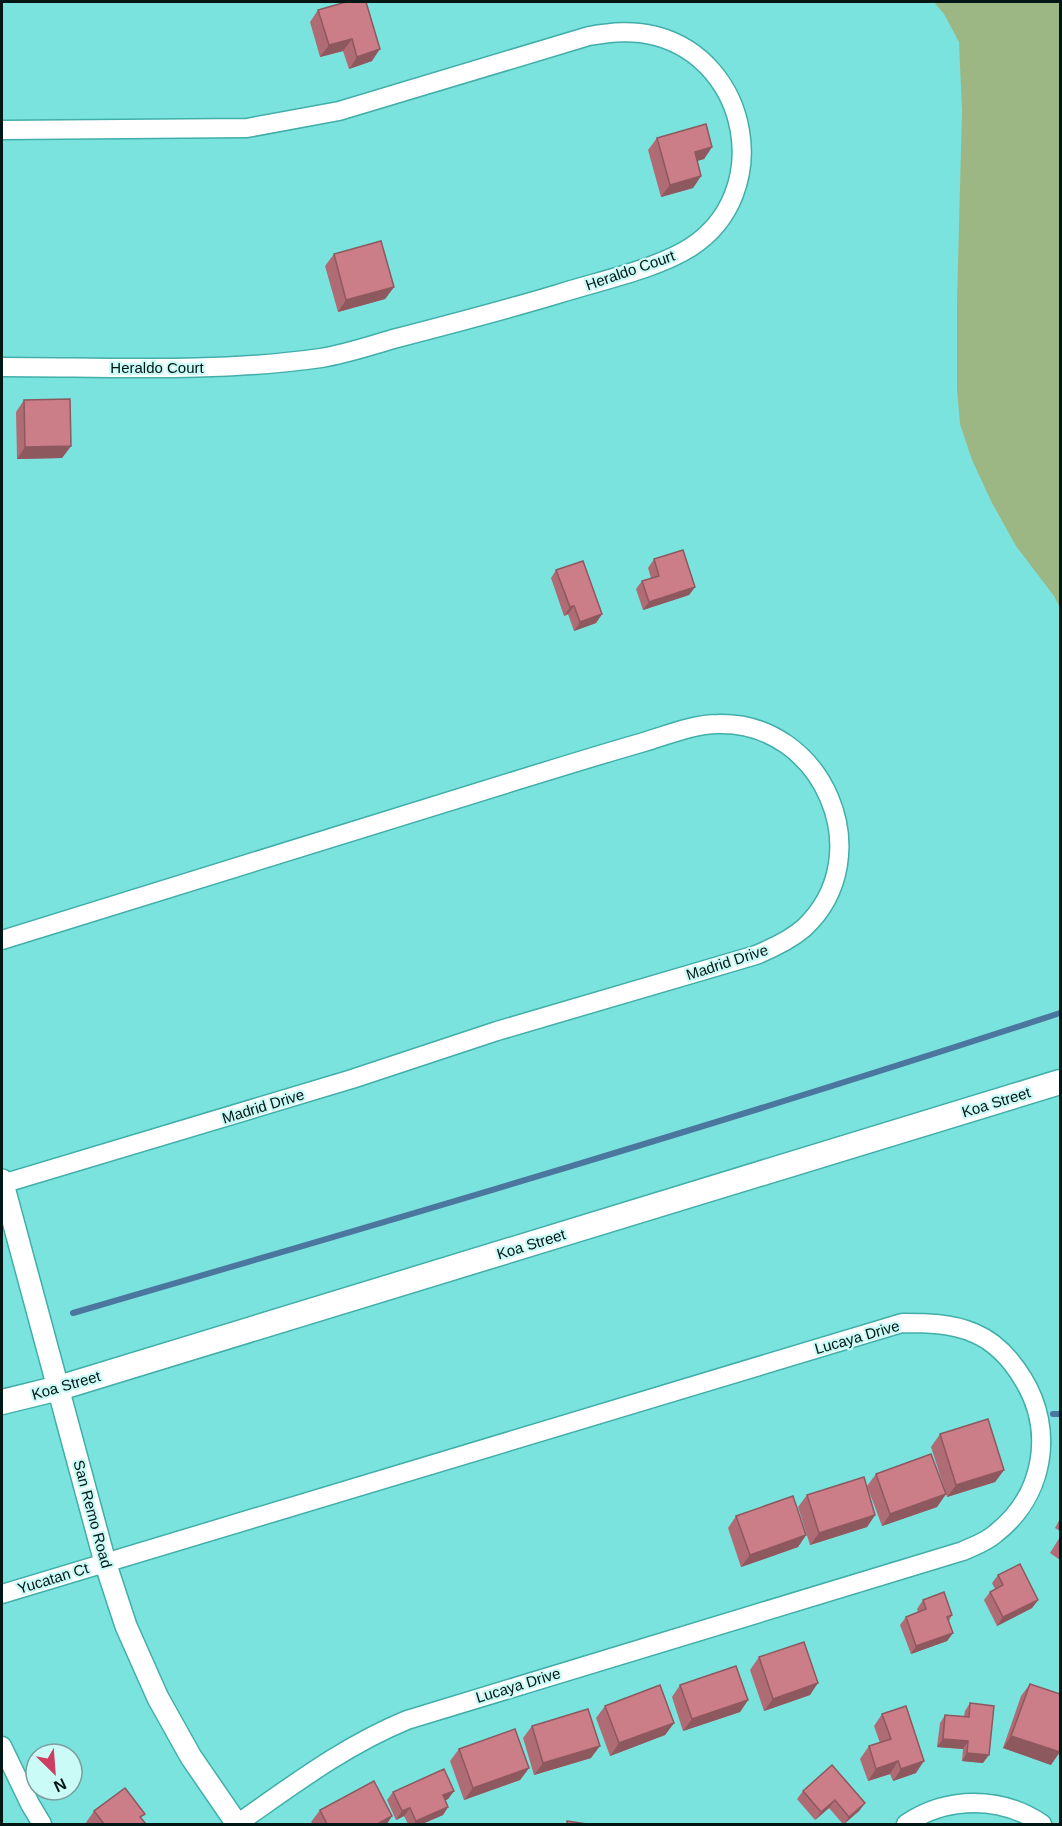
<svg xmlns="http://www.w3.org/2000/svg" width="1062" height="1826" font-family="Arial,sans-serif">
<rect width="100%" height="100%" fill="#7be3de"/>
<path fill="#9cb784" d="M934,2H1060V608L1054,596L1016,546L992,503L972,460L960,424L957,389V302L962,111L959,42L944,14Z"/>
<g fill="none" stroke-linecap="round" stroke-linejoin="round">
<g stroke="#4b769d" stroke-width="6">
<path d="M73,1313C403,1217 734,1120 1060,1013"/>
<path d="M1053,1414H1060"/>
</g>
<g stroke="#41aea9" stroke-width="21">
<g id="minor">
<path d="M2,130L247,128L339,111L589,36C612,32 633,30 656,36C750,61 774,193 691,247C657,269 599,281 558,294C505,310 451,324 397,338C372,345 346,354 321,358C216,373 107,367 2,367"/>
<path d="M2,940C174,886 346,832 518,780C560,767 602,754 644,742C667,735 694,724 718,724C823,721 881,856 804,928C790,940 773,948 756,955L497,1031L352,1079L2,1184"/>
<path d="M2,1594L902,1323C926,1323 951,1323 974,1333C996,1342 1011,1359 1023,1379C1055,1431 1044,1496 995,1534C986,1542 974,1546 963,1551L407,1720C344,1746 293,1785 237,1824"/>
<path d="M2,1746L30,1804L42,1824"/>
<path d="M906,1824C947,1796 1001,1796 1042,1824"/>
</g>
</g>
<g stroke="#41aea9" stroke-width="24">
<path id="tertiary" d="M2,1180L105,1562L126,1626L158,1698L191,1757L237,1824"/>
</g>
<g stroke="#41aea9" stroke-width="27">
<path id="secondary" d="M2,1402L59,1388L1060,1082"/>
</g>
<use href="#minor" stroke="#fff" stroke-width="18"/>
<use href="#tertiary" stroke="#fff" stroke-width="21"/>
<use href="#secondary" stroke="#fff" stroke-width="24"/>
</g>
<g fill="#af6c75">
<path d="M346,2L372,61L349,69L343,51L320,57L310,22L318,10Z"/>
<path d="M657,138L712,147L704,159L697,161L701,176L693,188L661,197L648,150Z"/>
<path d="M334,254L394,287L385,299L338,312L325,266Z"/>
<path d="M24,400L71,446L62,458L17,459L16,412Z"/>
<path d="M654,559L695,587L689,595L643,610L636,589L642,581L651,578L648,568Z"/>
<path d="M556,570L602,614L596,623L574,631L568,614L564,616L551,578Z"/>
<path d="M940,1434L1004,1470L995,1482L947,1497L931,1447Z"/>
<path d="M876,1474L946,1494L937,1507L882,1526L867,1486Z"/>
<path d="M807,1495L875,1515L867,1527L810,1545L798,1507Z"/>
<path d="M736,1516L806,1535L798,1547L741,1567L728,1528Z"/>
<path d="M1060,1519V1531L1055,1528Z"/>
<path d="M1060,1537V1560L1050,1553Z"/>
<path d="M998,1575L1038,1600L1032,1608L997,1626L984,1600L990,1592L995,1589L992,1583Z"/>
<path d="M923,1600L952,1615L949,1621L953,1633L947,1641L911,1654L900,1625L906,1617L918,1612L917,1609Z"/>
<path d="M759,1657L810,1695L764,1711L750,1670Z"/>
<path d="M1030,1684L1051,1765L1003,1748L1021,1696Z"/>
<path d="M680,1685L748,1700L740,1712L683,1731L672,1697Z"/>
<path d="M970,1703L983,1763L962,1761L963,1749L937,1747L940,1723L945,1715L964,1716L965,1711Z"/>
<path d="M605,1706L674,1723L665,1735L610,1756L596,1718Z"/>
<path d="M882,1714L916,1773L893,1781L890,1774L868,1781L860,1759L869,1746L880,1743L874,1726Z"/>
<path d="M532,1726L591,1758L534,1775L523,1738Z"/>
<path d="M459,1749L529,1768L520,1780L464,1800L450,1761Z"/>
<path d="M454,1791L448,1799L445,1800L448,1807L443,1815L422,1824H408L404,1816L396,1820L387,1800L393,1792Z"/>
<path d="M803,1791L865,1803L859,1811L844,1824H843L829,1808L815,1820L797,1799Z"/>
<path d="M320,1810L387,1824H313L311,1822Z"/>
<path d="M94,1811L142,1819L146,1824H85Z"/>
</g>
<g fill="#8e585f">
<path d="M352,39L343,51L320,57L329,45Z"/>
<path d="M380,49L372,61L349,69L357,57Z"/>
<path d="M712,147L704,159L686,164L695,152Z"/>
<path d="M701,176L693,188L661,197L670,185Z"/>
<path d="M394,287L385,299L338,312L346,300Z"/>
<path d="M71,446L62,458L17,459L25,447Z"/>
<path d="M695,587L689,595L643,610L649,602Z"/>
<path d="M574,606L568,614L564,616L570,607Z"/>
<path d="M602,614L596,623L574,631L580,622Z"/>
<path d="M1004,1470L995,1482L947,1497L956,1485Z"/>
<path d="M946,1494L937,1507L882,1526L890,1514Z"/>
<path d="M875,1515L867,1527L810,1545L819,1533Z"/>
<path d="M806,1535L798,1547L741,1567L750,1555Z"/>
<path d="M1038,1600L1032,1608L997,1626L1003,1617Z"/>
<path d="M953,1633L947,1641L911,1654L916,1646Z"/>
<path d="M818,1683L810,1695L764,1711L773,1699Z"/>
<path d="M748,1700L740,1712L683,1731L692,1719Z"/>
<path d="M674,1723L665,1735L610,1756L619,1743Z"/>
<path d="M1011,1736L1060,1752L1051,1765L1003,1748Z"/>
<path d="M943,1739L968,1741L963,1749L937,1747Z"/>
<path d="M600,1746L591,1758L534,1775L543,1763Z"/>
<path d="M967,1753L989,1755L983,1763L962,1761Z"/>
<path d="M898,1761L890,1774L868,1781L876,1769Z"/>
<path d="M924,1761L916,1773L893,1781L901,1769Z"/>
<path d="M529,1768L520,1780L464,1800L473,1788Z"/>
<path d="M454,1791L448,1799L438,1804L443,1795Z"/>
<path d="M835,1800L829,1808L815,1820L821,1812Z"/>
<path d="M865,1803L859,1811L844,1824L849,1817Z"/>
<path d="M448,1807L443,1815L422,1824H414L416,1821Z"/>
<path d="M410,1808L404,1816L396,1820L402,1811Z"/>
<path d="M392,1816L387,1824H378L379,1823Z"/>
</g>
<g fill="#cb7d88" stroke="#8e585f" stroke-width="1.5">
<path d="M346,2H366L380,49L357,57L352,39L329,45L318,10Z"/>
<path d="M706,124L712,147L695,152L701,176L670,185L657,138Z"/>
<path d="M381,241L394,287L346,300L334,254Z"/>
<path d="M70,399L71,446L25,447L24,400Z"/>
<path d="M683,550L695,587L649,602L642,581L659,576L654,559Z"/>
<path d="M583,561L602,614L580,622L574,606L570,607L556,570Z"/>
<path d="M988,1419L1004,1470L956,1485L940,1434Z"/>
<path d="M931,1454L946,1494L890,1514L876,1474Z"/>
<path d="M864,1477L875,1515L819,1533L807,1495Z"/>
<path d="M793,1496L806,1535L750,1555L736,1516Z"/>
<path d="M1020,1564L1038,1600L1003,1617L990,1592L1003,1585L998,1575Z"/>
<path d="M944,1592L952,1615L947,1617L953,1633L916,1646L906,1617L926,1609L923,1600Z"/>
<path d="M804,1642L818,1683L773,1699L759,1657Z"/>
<path d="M736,1666L748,1700L692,1719L680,1685Z"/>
<path d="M1030,1684L1060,1694V1752L1011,1736Z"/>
<path d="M660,1685L674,1723L619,1743L605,1706Z"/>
<path d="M970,1703L994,1706L989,1755L967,1753L968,1741L943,1739L945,1715L969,1717Z"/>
<path d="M906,1706L924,1761L901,1769L898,1761L876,1769L869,1746L891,1739L882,1714Z"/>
<path d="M588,1709L600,1746L543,1763L532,1726Z"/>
<path d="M515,1729L529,1768L473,1788L459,1749Z"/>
<path d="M832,1765L865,1803L849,1817L835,1800L821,1812L803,1791Z"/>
<path d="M444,1769L454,1791L443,1795L448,1807L416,1821L410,1808L402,1811L393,1792Z"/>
<path d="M374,1781L392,1816L379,1823V1824H327L320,1810Z"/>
<path d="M125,1788L145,1814L140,1817L146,1824H104L94,1811Z"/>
<path d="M567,1821L587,1824H567Z"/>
</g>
<g text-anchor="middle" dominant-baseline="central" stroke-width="4.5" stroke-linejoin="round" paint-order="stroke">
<g font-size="15" fill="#011615" stroke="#cbfbf7">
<text transform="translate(630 270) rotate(-19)">Heraldo Court</text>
<text x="157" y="367">Heraldo Court</text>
<text transform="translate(727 962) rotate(-18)">Madrid Drive</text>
<text transform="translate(996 1102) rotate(-17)">Koa Street</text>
<text transform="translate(263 1106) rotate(-17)">Madrid Drive</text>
<text transform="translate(531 1244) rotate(-17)">Koa Street</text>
<text transform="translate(857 1337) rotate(-16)">Lucaya Drive</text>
<text transform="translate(66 1385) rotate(-16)">Koa Street</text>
<text transform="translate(93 1514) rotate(75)">San Remo Road</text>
<text transform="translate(53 1578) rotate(-17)">Yucatan Ct</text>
<text transform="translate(518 1685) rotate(-17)">Lucaya Drive</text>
</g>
</g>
<rect width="1062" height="1826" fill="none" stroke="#011615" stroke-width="6"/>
<g transform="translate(54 1772) rotate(155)"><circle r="28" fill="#cbfbf7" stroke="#7a9f9d" stroke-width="1.5"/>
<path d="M0-4.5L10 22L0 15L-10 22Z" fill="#cd3e60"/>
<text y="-9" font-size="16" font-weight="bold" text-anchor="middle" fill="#011615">N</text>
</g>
</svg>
